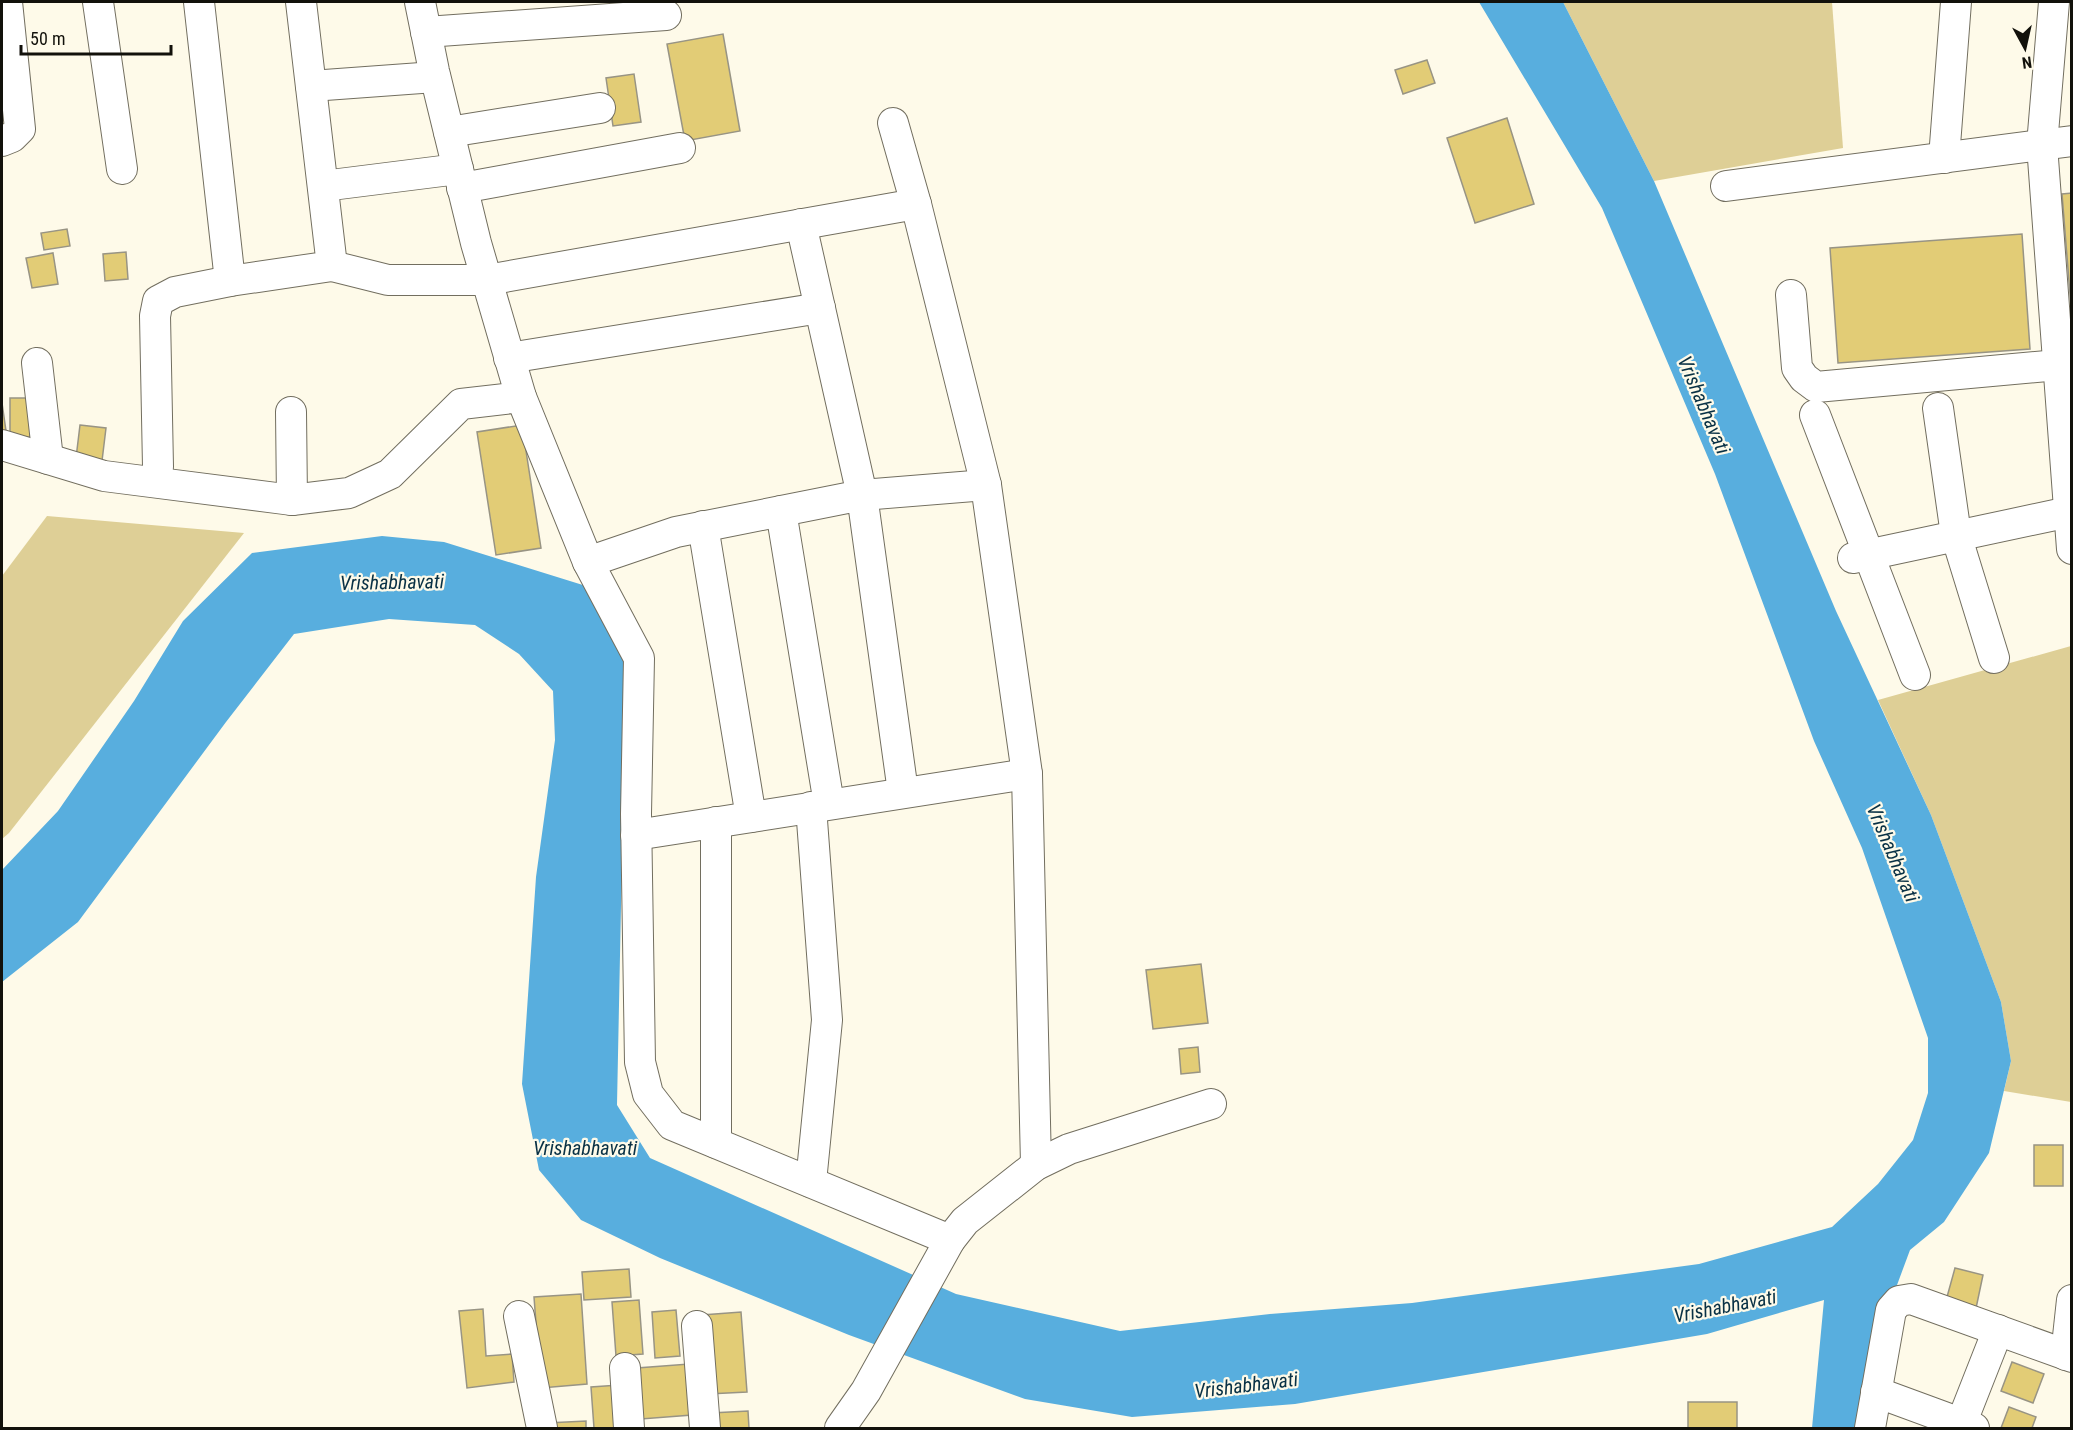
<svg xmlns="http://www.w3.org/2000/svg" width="2073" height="1430" font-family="'Roboto Condensed',sans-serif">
<rect width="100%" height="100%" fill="#fefae9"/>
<g fill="#decf96">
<path d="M1563,2H1832L1843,148L1654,181Z"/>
<path d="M47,516L244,533L9,833L2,839V576Z"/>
<path d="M2071,646V1102L2004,1091L2011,1061L2001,1002L1931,815L1878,700Z"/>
</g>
<path fill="#58aede" d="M1479,2H1563L1654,181L1836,611L1931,815L2001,1002L2011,1061L1989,1153L1944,1222L1910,1250L1877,1339L1862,1428H1812L1824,1300L1707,1334L1295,1404L1132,1417L1025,1399L849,1335L660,1258L581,1220L539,1170L522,1084L536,877L555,740L553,691L519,654L475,625L389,619L294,634L226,722L78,922L2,982V870L58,811L134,701L183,621L252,553L382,536L444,542L586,586L626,657L617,1105L650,1158L956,1294L1120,1331L1270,1314L1412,1303L1699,1264L1832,1227L1878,1184L1913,1140L1928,1093V1038L1862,848L1814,741L1715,474L1602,208Z"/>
<g fill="#e2cc76" stroke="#989484" stroke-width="1.5">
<path d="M723,34L740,131L685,141L667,44Z"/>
<path d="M1427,60L1435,83L1403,94L1395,70Z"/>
<path d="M634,74L641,122L613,126L606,78Z"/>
<path d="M1507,118L1534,204L1475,223L1447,138Z"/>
<path d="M2072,193V319L2062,194Z"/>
<path d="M67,229L70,246L44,250L41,233Z"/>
<path d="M2022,234L2030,349L1838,363L1830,248Z"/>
<path d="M126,252L128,279L105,281L103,254Z"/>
<path d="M53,253L58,284L32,288L26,258Z"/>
<path d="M10,398H31L30,437L10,438Z"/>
<path d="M2,403L6,431L2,432Z"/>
<path d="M80,425L106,428L102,461L76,458Z"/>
<path d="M522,425L541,548L496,555L477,432Z"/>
<path d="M1201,964L1208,1023L1153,1029L1146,970Z"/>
<path d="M1198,1047L1200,1072L1181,1074L1179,1049Z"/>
<rect x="2034" y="1145" width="29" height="41"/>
<path d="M1955,1268L1983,1275L1975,1313L1947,1297Z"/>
<path d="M629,1269L631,1297L584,1300L582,1272Z"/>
<path d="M581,1294L587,1384L541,1388L534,1297Z"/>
<path d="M639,1300L643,1354L616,1356L612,1302Z"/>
<path d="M483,1309L486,1356L512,1354L514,1382L467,1388L459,1311Z"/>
<path d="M676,1310L680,1356L655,1358L652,1312Z"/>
<path d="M741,1312L747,1392L708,1394L702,1315Z"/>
<path d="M2012,1362L2044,1374L2033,1403L2001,1391Z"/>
<path d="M689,1364L692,1415L641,1419L637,1368Z"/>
<path d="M619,1385L622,1428H594L591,1387Z"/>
<rect x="1688" y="1402" width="49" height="26"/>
<path d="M2009,1407L2036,1417L2032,1428H2001Z"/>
<path d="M748,1411L749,1428H712L711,1413Z"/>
<path d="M586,1421V1428H548L547,1423Z"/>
</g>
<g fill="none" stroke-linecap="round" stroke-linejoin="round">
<g stroke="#726e5f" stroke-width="32">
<g id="minor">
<path d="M98,2L122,169"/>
<path d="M199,2L230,281L332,266L301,2"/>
<path d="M420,2L434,71L476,243L521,397L588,562L639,658L636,814L640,1062L648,1094L672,1125L950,1240L866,1391L840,1428"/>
<path d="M2054,2L2042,145L2072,549"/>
<path d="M426,32L666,15"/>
<path d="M311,86L435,77"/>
<path d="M893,123L916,204"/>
<path d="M449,132L600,108"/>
<path d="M2,141L12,137L20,129L7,2"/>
<path d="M1944,158L1956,2"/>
<path d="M323,186L458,169"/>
<path d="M1726,186L2072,141"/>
<path d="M462,188L680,148"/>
<path d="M801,224L862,495L986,485"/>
<path d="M332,266L388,280H487L916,204L986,485L1027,774L636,835"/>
<path d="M1791,295L1797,368L1804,378L1816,387L2058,365"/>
<path d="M509,358L820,308"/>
<path d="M37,363L48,459"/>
<path d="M1938,408L1956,535L1994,658"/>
<path d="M291,412L292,500"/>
<path d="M1815,415L1915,675"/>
<path d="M2,445L104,476L292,500L349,493L390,474L461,404L521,397"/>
<path d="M158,467L155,316L158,301L175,292L230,281"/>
<path d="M781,511L829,804"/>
<path d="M703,526L751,817"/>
<path d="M1853,558L2069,512"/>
<path d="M588,562L676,532L862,495L903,792"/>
<path d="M1027,774L1036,1165"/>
<path d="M811,807L827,1020L811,1182"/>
<path d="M716,822V1143"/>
<path d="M950,1240L965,1221L1036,1165L1069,1149L1211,1104"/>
<path d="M519,1316L542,1428"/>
<path d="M697,1326L705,1428"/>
<path d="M2066,1355L2072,1300"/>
<path d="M625,1368L629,1428"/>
<path d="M1876,1392L1974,1428"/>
<path d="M1961,1424L1998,1330"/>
<path d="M1870,1428L1891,1310L1899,1301L1911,1299L2072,1357"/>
</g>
</g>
<use href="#minor" stroke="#fff" stroke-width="30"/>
</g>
<g text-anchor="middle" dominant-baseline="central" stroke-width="4.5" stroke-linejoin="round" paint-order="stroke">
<g font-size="20" font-style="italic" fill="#093145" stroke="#fefae9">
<text transform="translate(1704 405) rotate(67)">Vrishabhavati</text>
<text transform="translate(392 582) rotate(-1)">Vrishabhavati</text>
<text transform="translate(1893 853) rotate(67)">Vrishabhavati</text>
<text x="585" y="1148">Vrishabhavati</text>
<text transform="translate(1725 1306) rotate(-11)">Vrishabhavati</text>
<text transform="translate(1246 1385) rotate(-7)">Vrishabhavati</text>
</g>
</g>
<rect width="2073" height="1430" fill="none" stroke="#12110b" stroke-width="6"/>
<g transform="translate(2025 48) rotate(172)" stroke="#fefae9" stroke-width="4.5" paint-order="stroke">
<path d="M0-4.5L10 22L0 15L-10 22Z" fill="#12110b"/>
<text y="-9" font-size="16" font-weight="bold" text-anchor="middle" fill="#12110b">N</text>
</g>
<path d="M21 45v9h150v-9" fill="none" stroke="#12110b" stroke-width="3"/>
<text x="30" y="45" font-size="18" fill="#12110b" stroke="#fefae9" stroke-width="4.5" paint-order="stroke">50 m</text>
</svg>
